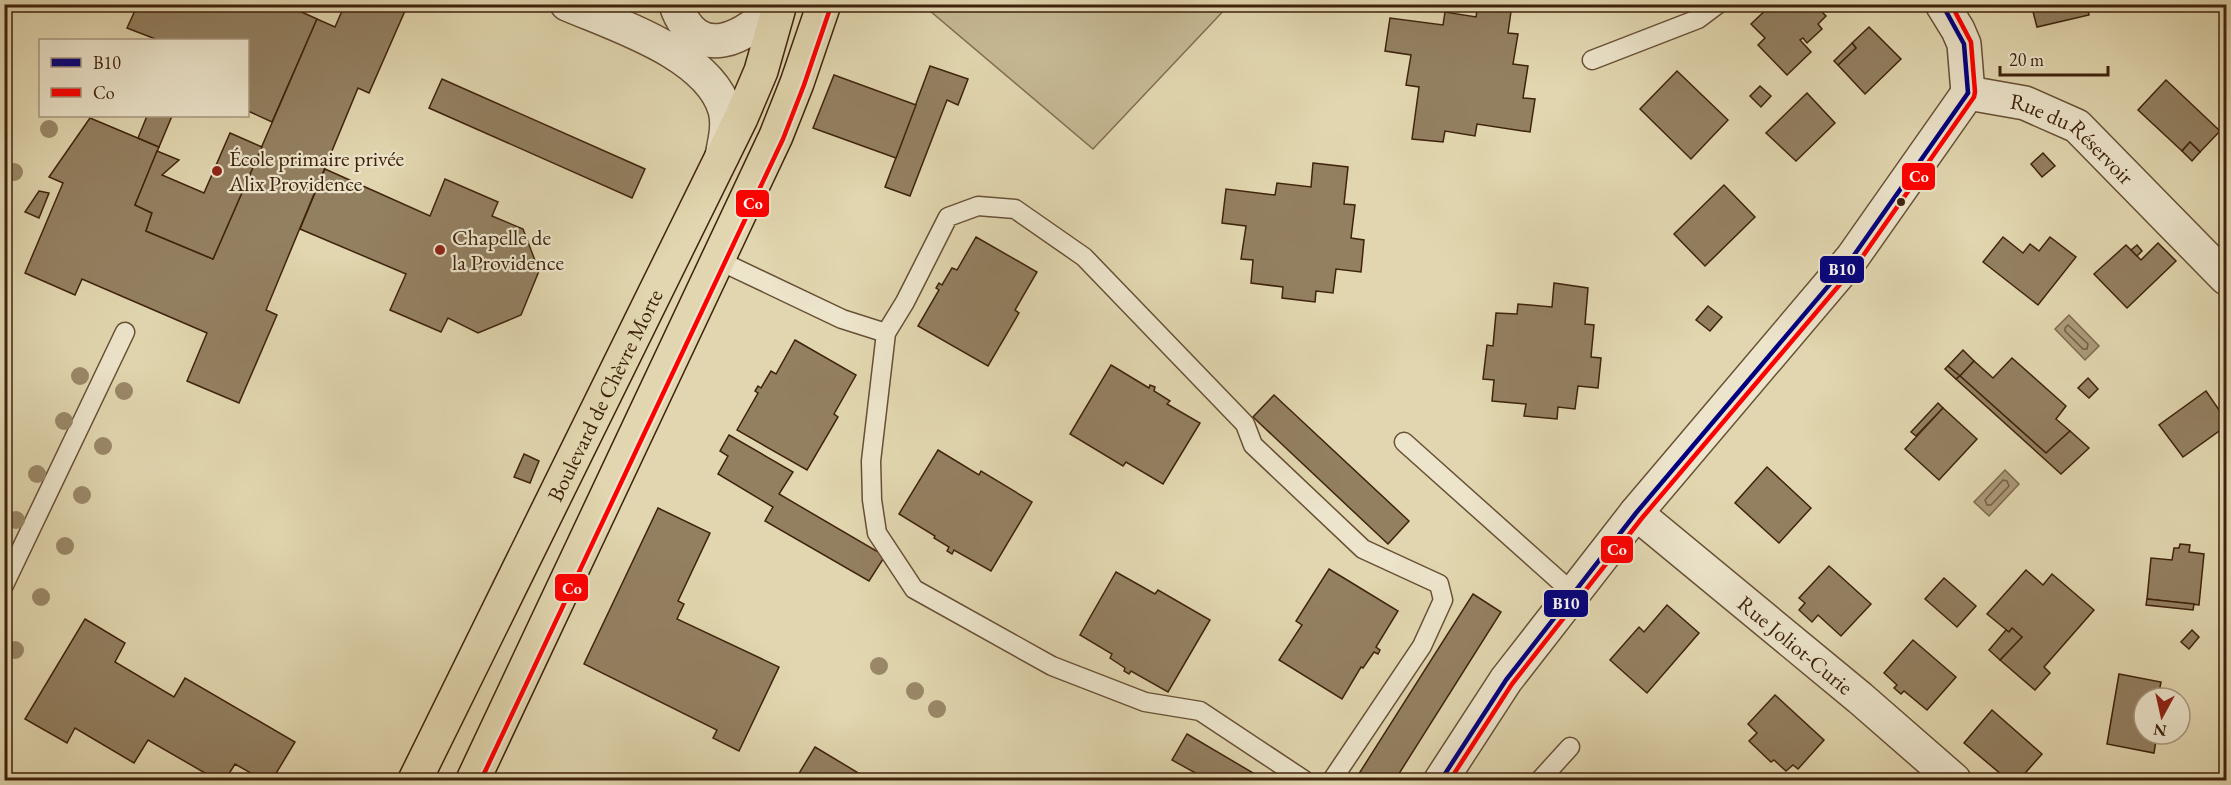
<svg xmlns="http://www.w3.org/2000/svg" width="2231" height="785" font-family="'EB Garamond',serif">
<rect width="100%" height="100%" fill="#e1d6af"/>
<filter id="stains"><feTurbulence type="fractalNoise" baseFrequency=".00333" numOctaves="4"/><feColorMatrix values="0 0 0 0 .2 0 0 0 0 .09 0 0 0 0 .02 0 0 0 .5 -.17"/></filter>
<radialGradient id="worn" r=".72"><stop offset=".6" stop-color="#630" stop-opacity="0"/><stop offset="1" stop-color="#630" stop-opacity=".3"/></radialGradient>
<path fill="#c5b893" stroke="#826e50" stroke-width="1.5" d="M923,5H1229L1093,149Z"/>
<g fill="#aa9978" stroke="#7f6a4d" stroke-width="1.5">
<path d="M2069,315L2099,346L2085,360L2055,329Z"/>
<path d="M2005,470L2019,484L1989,516L1974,502Z"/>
</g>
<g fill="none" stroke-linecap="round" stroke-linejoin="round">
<g stroke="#745e42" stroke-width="1.5">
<path d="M2068,325L2088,344L2087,349H2083L2065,331V328Z"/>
<path d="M2003,480L2007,481L2009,486L1991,505H1987L1985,500Z"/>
</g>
</g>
<g fill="#938061" stroke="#3f230c" stroke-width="1.5">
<path d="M138,4H284L317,19L272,122L248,111V40H158L127,28Z"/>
<path d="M345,4H408L369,93L358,88L266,310L277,315L239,403L187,381L207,333L82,279L75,295L25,273L63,183L49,177L90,118L159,147L135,205L152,213L146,231L213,259L317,19L335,27Z"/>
<path d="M1478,4H1512L1508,33L1518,34L1513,64L1528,66L1523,98L1535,99L1530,132L1477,124L1475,136L1445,131L1443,142L1412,139L1419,87L1406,85L1411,55L1385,51L1390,18L1443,25L1445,12L1476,17Z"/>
<path d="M1772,4H1814L1826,16L1818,24L1822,29L1807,43L1803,38L1800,40L1811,52L1787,75L1758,45L1765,38L1751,24Z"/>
<path d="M2031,4H2087L2089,15L2037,27Z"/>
<path d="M1869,27L1901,59L1865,94L1838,65L1856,48L1852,43Z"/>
<path d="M1852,43L1856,48L1838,65L1834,61Z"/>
<path d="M930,66L968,79L958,105L947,100L910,196L885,187Z"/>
<path d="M1677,71L1728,120L1691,159L1640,109Z"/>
<path d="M834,75L916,105L896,158L813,128Z"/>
<path d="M442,79L645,169L632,198L429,108Z"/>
<path d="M2166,80L2220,131L2200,152L2190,142L2182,151L2138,110Z"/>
<path d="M1760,86L1771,96L1761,107L1750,96Z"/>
<path d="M1807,93L1835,123L1796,161L1766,133Z"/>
<path d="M147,116H172L159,147L138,138Z"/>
<path d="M230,133L262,147L213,259L146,231L152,213L135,205L157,151L179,160L162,175L204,193Z"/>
<path d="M2190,142L2200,152L2192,161L2182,151Z"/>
<path d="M2043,153L2055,166L2042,177L2031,164Z"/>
<path d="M1313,163L1348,167L1344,204L1355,205L1351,238L1364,240L1361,272L1336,269L1333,293L1316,291L1315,302L1282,298L1283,287L1251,283L1253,260L1241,259L1246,226L1222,223L1226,189L1275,195L1277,183L1311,187Z"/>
<path d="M325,169L430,216L445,179L498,202L492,216L523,229L539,271L521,315L478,333L448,318L441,332L390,310L406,274L300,229Z"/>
<path d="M1724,185L1755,217L1705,266L1674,234Z"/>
<path d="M39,191L49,193L39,218L25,212Z"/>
<path d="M976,237L1037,272L1015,310L1019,313L988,366L918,326L939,290L936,288L939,283L942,285L952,268L957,270Z"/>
<path d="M2003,237L2023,253L2030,244L2039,251L2050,237L2076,257L2038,305L1983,262Z"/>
<path d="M2158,243L2176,261L2127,308L2094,274L2126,245L2141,260Z"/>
<path d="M2137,245L2142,251L2137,256L2131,250Z"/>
<path d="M1554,283L1588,288L1585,324L1594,325L1591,357L1601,358L1598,388L1578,386L1575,409L1558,407L1557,419L1524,416L1526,404L1492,401L1494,380L1483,379L1487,345L1493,346L1496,313L1517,314L1518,304L1552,307Z"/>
<path d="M1708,306L1722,317L1710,331L1696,320Z"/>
<path d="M795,340L856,375L834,414L838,417L807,470L737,430L758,393L755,391L758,386L761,388L771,371L776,374Z"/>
<path d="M1963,350L1974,361L1960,376L1948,366Z"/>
<path d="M2012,358L2066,406L2056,419L2070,431L2046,453L1960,376L1974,361L1993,378Z"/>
<path d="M1111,365L1149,388L1150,385L1155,387L1154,391L1170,401L1167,404L1200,423L1163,484L1126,462L1123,466L1070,434Z"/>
<path d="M1948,366L1960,376L1956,379L1945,369Z"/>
<path d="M1960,376L2046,453L2070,431L2089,448L2061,474L1956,379Z"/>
<path d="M2088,378L2098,389L2089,398L2078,388Z"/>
<path d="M2206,391L2226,420V426L2183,457L2159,425Z"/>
<path d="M1274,395L1409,521L1388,544L1253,417Z"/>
<path d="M1938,403L1943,408L1916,436L1911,432Z"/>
<path d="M1943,408L1977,439L1939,480L1905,449Z"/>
<path d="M729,435L793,472L779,494L885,556L869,581L765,521L773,507L718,474L728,456L720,451Z"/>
<path d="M938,450L979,475L981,471L1032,502L991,571L954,550L952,554L947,551L949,547L934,538L935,536L899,514Z"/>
<path d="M524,454L539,461L530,483L514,477Z"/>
<path d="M1767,467L1811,508L1779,543L1735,503Z"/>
<path d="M658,508L710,533L678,601L684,604L677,619L779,667L739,751L713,738L717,730L584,664Z"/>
<path d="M2180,544L2190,545L2189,552L2204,554L2199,605L2147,599L2151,558L2172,560L2174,548H2179Z"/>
<path d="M1829,566L1871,604L1841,636L1818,615L1812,622L1799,610L1805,603L1799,598Z"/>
<path d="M1329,569L1398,611L1376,647L1380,650L1378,654L1374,652L1363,668L1361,667L1342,699L1279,660L1302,625L1296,621Z"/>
<path d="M2026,570L2043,585L2052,574L2094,610L2044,667L2050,673L2035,690L2000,660L2022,637L2012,628L2009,632L1987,614Z"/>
<path d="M1116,572L1155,594L1158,590L1210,620L1168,692L1131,671L1129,674L1124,671L1125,668L1110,658L1112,654L1080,635Z"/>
<path d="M1944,578L1976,606L1957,627L1925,599Z"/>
<path d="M1473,594L1501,612L1395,780H1355Z"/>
<path d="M2147,599L2194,604L2193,610L2146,605Z"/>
<path d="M1667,605L1699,633L1647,693L1610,660L1639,627L1644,632Z"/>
<path d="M85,619L125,643L115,662L174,697L185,678L295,742L272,780H263L235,764L225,780H217L148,740L134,763L75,728L67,743L25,719Z"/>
<path d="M2012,628L2022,637L2000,660L1989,650L2006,630L2009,632Z"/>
<path d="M2192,630L2199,637L2189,649L2181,642Z"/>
<path d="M1913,640L1956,677L1927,710L1904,691L1901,694L1894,688L1897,685L1884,673Z"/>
<path d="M2119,674L2161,682L2158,698H2144V734H2157L2154,753L2107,744Z"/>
<path d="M1775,695L1824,740L1798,769L1793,765L1786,771L1774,760L1771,762L1749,741L1757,733L1748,724Z"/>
<path d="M1992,710L2042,754L2019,780H2008L1964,743Z"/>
<path d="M4,718L11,722L4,734Z"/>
<path d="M1187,734L1265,780H1208L1172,760Z"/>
<path d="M815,747L870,780H795Z"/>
</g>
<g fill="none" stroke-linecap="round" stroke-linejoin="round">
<g stroke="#685035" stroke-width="21">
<g id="service">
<path d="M1592,60L1698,19L1718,4"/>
<path d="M718,260L842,319L886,333"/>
<path d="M1404,442L1573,593"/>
<path d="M4,585L125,332"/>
<path d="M1304,780L1200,711L1145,702L1052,666L914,589L877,533L872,500L871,461L886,333L905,302L948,217L978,206L1015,209L1084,257L1245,424L1253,445L1363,549L1439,584L1443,600L1422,646L1332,780"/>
<path d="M1540,780L1570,747"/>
</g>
</g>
<g stroke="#685035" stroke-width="36">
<g id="minor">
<path d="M567,4C616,25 709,54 725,110C729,125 725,141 722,156"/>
<path d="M1942,4L1958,30L1964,44L1968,93"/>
<path d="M676,5C697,65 746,39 777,4"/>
<path id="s1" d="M1968,93L2025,103L2077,126L2226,278"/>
<path id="s2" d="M1636,513L1860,698L1954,780"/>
<path d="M1441,780L1506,680L1636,513L1852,258L1968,93"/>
</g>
</g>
<g stroke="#3f230c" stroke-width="36">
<g id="primary">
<path id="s3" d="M415,780L741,118L761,71L780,4"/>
<path d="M473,780L776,136L797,83L824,4"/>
</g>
</g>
<use href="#service" stroke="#ece4cb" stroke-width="18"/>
<use href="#minor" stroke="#ece4cb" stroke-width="33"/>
<use href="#primary" stroke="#e1d6af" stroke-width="33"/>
<g stroke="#ece4cb" stroke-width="9">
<g id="bus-1">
<path d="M1942,4L1964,44L1968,93"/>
<path d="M1441,780L1506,680L1636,513L1852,258L1968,93"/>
</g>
</g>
<g stroke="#ece4cb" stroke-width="9">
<g id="bus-2">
<path d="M481,780L783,139L804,85L831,6"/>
<path d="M1450,780L1512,684L1642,518L1858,263L1974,97L1975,92L1971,42L1951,4"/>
</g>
</g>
<use href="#bus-1" stroke="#000080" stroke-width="4.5"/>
<use href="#bus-2" stroke="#f00" stroke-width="4.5"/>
</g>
<g fill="#9a8868">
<circle cx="49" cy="129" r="9"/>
<circle cx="14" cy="172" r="9"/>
<circle cx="80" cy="376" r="9"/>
<circle cx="124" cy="391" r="9"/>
<circle cx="64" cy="421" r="9"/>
<circle cx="103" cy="446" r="9"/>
<circle cx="37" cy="474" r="9"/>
<circle cx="82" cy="495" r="9"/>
<circle cx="16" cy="520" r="9"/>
<circle cx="65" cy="546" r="9"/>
<circle cx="41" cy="597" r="9"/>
<circle cx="15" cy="650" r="9"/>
<circle cx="879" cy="666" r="9"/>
<circle cx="915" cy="691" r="9"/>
<circle cx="937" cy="709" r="9"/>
</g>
<g fill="#8f2418" stroke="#ece4cb" stroke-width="2">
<circle cx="217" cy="171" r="6"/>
<circle cx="440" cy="250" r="6"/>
</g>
<circle fill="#3f230c" stroke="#ece4cb" stroke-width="2" cx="1901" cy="202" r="5"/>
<g text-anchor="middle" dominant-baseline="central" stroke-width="4.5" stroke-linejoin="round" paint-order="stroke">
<g font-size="22" fill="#3f230c" stroke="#ece4cb">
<text stroke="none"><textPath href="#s1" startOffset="117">Rue du Réservoir</textPath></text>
<text stroke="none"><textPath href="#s3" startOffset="429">Boulevard de Chèvre Morte</textPath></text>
<text stroke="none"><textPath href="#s2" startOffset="207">Rue Joliot-Curie</textPath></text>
</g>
<g font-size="22" fill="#3f230c" stroke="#ece4cb" text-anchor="start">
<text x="229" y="158">École primaire privée<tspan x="229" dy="25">Alix Providence</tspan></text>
<text x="452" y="237">Chapelle de<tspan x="452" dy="25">la Providence</tspan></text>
</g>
</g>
<g stroke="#ece4cb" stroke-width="2">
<rect x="1901" y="162" width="35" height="29" rx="6" fill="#f00"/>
<rect x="735" y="189" width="35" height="29" rx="6" fill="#f00"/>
<rect x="1819" y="255" width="46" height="29" rx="6" fill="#000080"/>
<rect x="1600" y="535" width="34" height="29" rx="6" fill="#f00"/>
<rect x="554" y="573" width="35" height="29" rx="6" fill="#f00"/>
<rect x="1543" y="589" width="46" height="29" rx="6" fill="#000080"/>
</g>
<g font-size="16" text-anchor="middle" font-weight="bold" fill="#fff">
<text x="1919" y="182">Co</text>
<text x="753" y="209">Co</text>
<text x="1842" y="275">B10</text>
<text x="1617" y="555">Co</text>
<text x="572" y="594">Co</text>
<text x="1566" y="609">B10</text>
</g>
<rect width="2231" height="785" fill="none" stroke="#e1d6af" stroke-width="24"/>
<rect x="6" y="6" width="2219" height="773" fill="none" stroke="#3f230c" stroke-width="3"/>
<rect x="12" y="12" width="2207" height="761" fill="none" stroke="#3f230c" stroke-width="1.5"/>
<rect x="39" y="39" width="210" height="78" fill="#ece4cb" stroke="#a7977f" stroke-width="1.5"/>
<rect x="51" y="58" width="30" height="9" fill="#000080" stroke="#a7977f" stroke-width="1.5"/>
<text x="93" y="69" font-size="18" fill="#3f230c">B10</text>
<rect x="51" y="88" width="30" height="9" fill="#ff0000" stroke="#a7977f" stroke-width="1.5"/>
<text x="93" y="99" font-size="18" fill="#3f230c">Co</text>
<g transform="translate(2162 716) rotate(188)"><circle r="28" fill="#ece4cb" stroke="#a7977f" stroke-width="1.5"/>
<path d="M0-4.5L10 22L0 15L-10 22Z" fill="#8f2418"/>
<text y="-9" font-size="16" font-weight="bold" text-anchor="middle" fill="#3f230c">N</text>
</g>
<path d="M2000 66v9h108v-9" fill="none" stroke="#3f230c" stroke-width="3"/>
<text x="2009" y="66" font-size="18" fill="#3f230c" stroke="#ece4cb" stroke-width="4.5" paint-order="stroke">20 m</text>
<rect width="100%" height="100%" filter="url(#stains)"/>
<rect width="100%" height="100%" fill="url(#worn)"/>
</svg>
